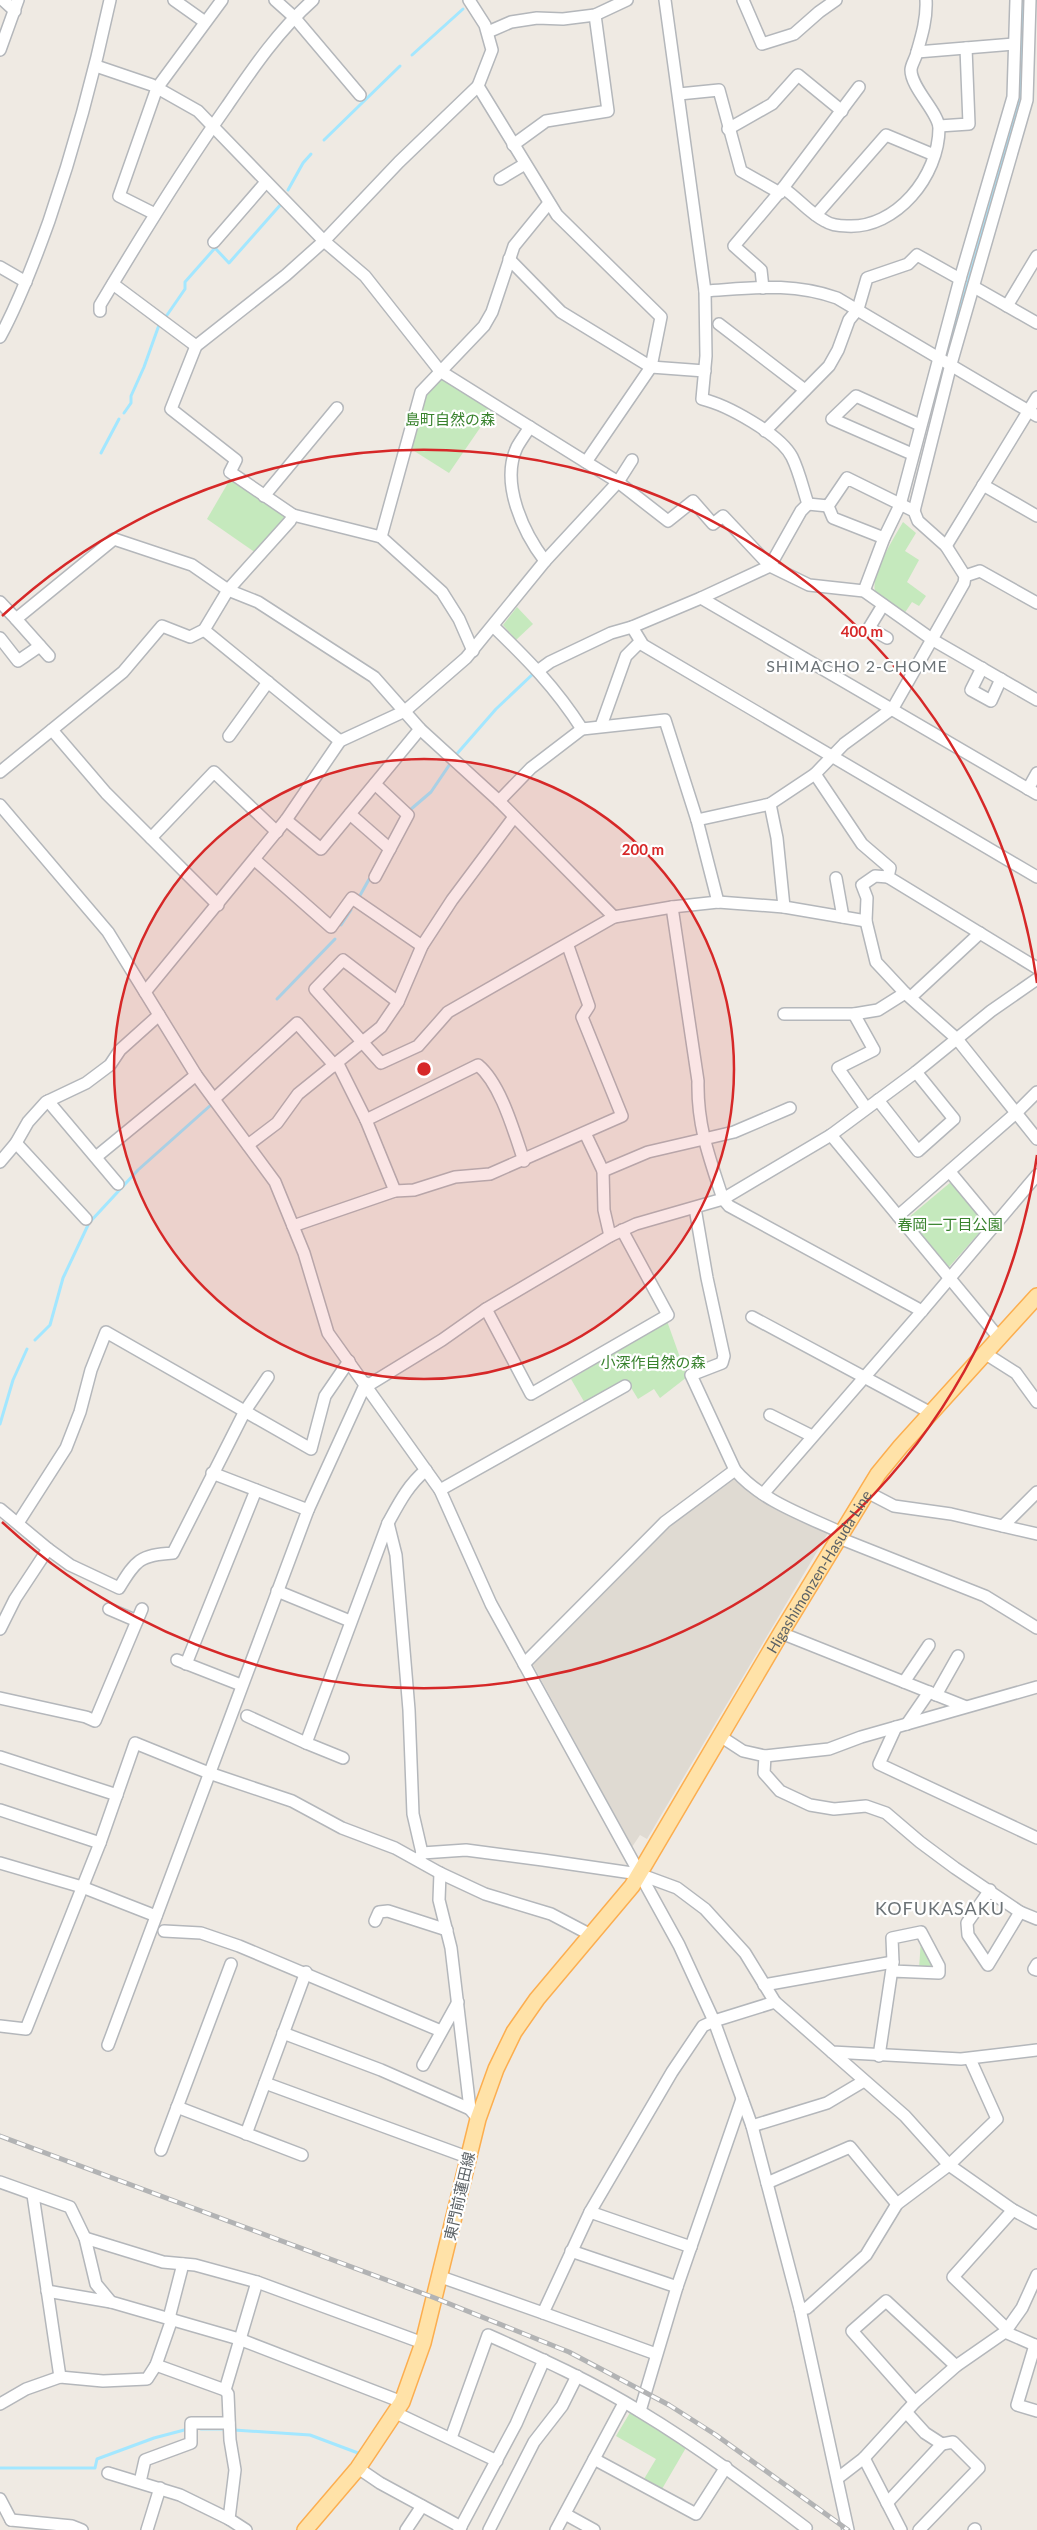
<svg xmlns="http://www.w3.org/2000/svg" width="1037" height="2530" font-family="Lato,'Noto Sans JP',sans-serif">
<rect width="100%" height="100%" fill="#efeae3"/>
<path fill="#dfdad2" d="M732,1476L767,1503L828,1533L647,1839L640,1835L632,1847L532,1663L636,1557L696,1502Z"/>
<g fill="#c5e9bd">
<path d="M440,375L493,409L449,473L411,449L426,391Z"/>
<path d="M232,476L288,515V521L256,553L207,519Z"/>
<path d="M903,522L916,533L905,551L919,560L907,582L926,596L919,606L912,602L904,614C896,609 880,602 876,594C868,578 895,536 903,522Z"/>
<path d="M517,607L533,624L516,640L503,625Z"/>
<path d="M951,1182L987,1224L949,1267L908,1218Z"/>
<path d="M667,1321L687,1377L660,1398L654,1389L638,1399L627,1381L586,1405L571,1379Z"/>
<path d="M921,1939L936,1966L933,1970L919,1969Z"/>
<path d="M631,2411L687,2446L662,2489L644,2479L656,2459L616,2436Z"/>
</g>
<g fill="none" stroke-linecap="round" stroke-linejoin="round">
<g stroke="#a3e7ff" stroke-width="3">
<path d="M412,55L463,9"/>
<path d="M324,140L400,66"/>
<path d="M288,190L303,163L311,154"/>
<path d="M165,318L185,289V282L215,248L229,263L282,203"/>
<path d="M946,359L1019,104L1024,0"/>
<path d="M932,404L944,365"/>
<path d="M124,413L131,403V396L144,367L159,325"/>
<path d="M101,453L119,419"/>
<path d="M455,756L496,709L535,672"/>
<path d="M410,810L431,792L452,761"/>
<path d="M358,899L372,874"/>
<path d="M341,925L351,910"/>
<path d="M277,999L335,939"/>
<path d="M35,1340L50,1325L63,1278L89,1223L138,1170L212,1104"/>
<path d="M0,1424L13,1380L27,1349"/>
<path d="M201,2429H223"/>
<path d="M234,2430L310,2435L358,2453"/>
<path d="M0,2468H95L97,2459L154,2438L188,2429"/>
</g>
<g stroke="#b4b7bb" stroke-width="14">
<g id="minor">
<path d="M3,0L15,11"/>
<path d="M174,0L205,22"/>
<path d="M275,0L294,17L360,95"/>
<path d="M469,0L485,25L492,50L478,86L399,162L324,241L286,275L196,346L171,409L236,460L230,472L293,515L381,537L442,592L459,619L473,651"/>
<path d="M743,0L762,44L794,34L819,12L836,0"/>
<path d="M488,32L511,22L537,18L563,19L595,15L627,0"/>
<path d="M0,50L18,0"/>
<path d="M917,52L1014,44"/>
<path d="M96,66L152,85L198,111L324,241L365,276L440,371L618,482L668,521L693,501L713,524L723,516L770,566L809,585L864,591L933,640L1037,700"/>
<path d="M478,86L557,215L661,317L651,367L586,462"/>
<path d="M679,94L719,90L741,171L780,193"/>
<path d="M939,126L969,124L966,48"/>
<path d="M728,129L772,104L798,75L842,111"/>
<path d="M513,145L546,121L608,111L595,15"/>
<path d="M500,179L525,164"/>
<path d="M783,188C798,198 809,213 825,221C831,225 840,226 847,226C896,229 939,176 939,128C939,113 911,88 911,70C911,65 916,58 917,52C922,35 927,18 926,0"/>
<path d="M155,214L119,196L157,88L222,0"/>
<path d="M816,215L886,135L934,155"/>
<path d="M214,242L266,182"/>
<path d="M509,259L561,312L651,367L705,371"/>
<path d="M0,267L26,282"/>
<path d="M113,284L196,346"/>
<path d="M974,287L1037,323"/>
<path d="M763,288L761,270L734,246L783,188L859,87"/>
<path d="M705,291C753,288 791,282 837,298L1037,416"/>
<path d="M1007,306L1037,256"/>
<path d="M100,311V305C140,238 181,171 227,106C253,68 278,31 313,0"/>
<path d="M719,324L805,390"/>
<path d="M0,337C20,300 35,260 49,221C74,148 94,75 110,0"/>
<path d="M530,427C526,433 521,440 517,447C500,483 523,532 545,561"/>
<path d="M765,431L829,366L838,350L849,320L858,309L867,278L908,264L917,255L960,279"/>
<path d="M912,454L832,419L856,396L920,425"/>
<path d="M983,485L1037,516"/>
<path d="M264,496L337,408"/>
<path d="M808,504L828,506L847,478L914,511L918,521L946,546L965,576L964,583L893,708L844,744L815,774L862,844L890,868L888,877L1037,968"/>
<path d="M828,506L833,518L884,538"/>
<path d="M914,511L951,364L1027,100L1030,0"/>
<path d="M381,537L421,392L484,326L492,312L514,246L549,203"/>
<path d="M946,546L1037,397"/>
<path d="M965,576L980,571L1037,603"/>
<path d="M864,591L884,538L900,505L960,279L1013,97L1016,0"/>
<path d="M701,598L1037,794"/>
<path d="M0,602L16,619L114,539L192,565L228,590L258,602L374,677L420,729L499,801L614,917"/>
<path d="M883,605L869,628L887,638"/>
<path d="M16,619L49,656"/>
<path d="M493,626C529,661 555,687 582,729"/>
<path d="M632,627L643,645L1037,877"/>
<path d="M204,630L340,741"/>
<path d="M0,638L18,661L40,646"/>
<path d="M982,668L971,690L991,701L1001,679"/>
<path d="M539,670L550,662L611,633L632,627L701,598L770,566L801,511L808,504C803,489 799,471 792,457C780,434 727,405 702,399L706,356L705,291L665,0"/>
<path d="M601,726L626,656L640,642"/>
<path d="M52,730L106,793L218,905"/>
<path d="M229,736L268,682"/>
<path d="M0,772L123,672L162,626L190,637L204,630L228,590L290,521L293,515"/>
<path d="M1028,789L1037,773"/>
<path d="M499,801L531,768L582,729L665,720L697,820L718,902"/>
<path d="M770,804L777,838L784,907"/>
<path d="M0,805L108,932L196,1075L275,1182L304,1253L328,1333L440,1490L491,1604L679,1945L714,2021L752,2126L800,2309L848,2530"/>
<path d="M350,814L390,849"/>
<path d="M286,820L321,849L420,729"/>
<path d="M697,820L770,804L815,774"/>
<path d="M151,838L214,772L277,832"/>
<path d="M255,860L331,927L352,898L422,946"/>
<path d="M375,877L408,815L375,784"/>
<path d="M888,877L875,876L862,885L867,898L866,921L876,962L905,993L957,1039L1037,1139"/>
<path d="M836,878L843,917"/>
<path d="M672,907L698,1081C697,1125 709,1157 723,1199L729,1206L922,1311"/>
<path d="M145,992L286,820L340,741L405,711L466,658L545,561L618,482L632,460"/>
<path d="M911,997L980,933"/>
<path d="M398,1002L343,960L315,989L381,1063L418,1046L448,1012L614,917L672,907L718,902L784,907L866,921"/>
<path d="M784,1014H854L878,1010L905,993"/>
<path d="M854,1014L874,1050L838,1068L866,1108"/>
<path d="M338,1064L366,1120L395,1191"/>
<path d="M214,1099L297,1023L335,1066"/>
<path d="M878,1100L918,1151L954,1119L916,1072"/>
<path d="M48,1101L118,1184"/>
<path d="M366,1120L478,1065C501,1084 514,1132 524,1161"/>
<path d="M585,1133L603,1171L604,1210L610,1236"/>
<path d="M831,1135L1000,1339"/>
<path d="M16,1143L86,1219"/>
<path d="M248,1145L277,1123L298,1094L381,1027L398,1002L422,946L452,900L514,817"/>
<path d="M96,1157L196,1075"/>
<path d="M0,1162L16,1143L28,1122L46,1102L86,1083L110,1065L120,1050L159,1015"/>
<path d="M603,1171L648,1152L734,1132L790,1108"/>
<path d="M950,1172L994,1225"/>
<path d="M695,1208L707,1278L724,1356L722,1363L691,1375L735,1470C761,1501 806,1516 842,1533"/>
<path d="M898,1216L1016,1113L1037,1092"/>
<path d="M293,1226L395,1191L414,1190L455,1177L490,1174L622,1116L582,1017L589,1006L568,946"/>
<path d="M486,1309L531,1394L668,1315L622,1230"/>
<path d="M752,1317L931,1413"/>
<path d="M986,1354L1016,1373L1037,1402"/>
<path d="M367,1386L442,1340L486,1309L610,1236L636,1224L723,1199L831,1135L916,1072L991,1011L1037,979"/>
<path d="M770,1415L812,1436"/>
<path d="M212,1473L308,1510"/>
<path d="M440,1490L625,1386"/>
<path d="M867,1492L894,1506L951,1514L1037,1534"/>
<path d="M763,1494L922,1311L1037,1175"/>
<path d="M0,1509L48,1549L15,1599L0,1629"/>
<path d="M18,1523L66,1448L80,1412L91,1370L106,1332L311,1449L325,1396L349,1361"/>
<path d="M388,1523L396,1555L409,1710L413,1814L422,1853L419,1860"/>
<path d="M1003,1526L1037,1492"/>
<path d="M839,1538L985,1596L1037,1628"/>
<path d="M48,1549L70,1565L119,1588C136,1560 140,1555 173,1553L245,1411L268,1377"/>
<path d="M277,1591L350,1621"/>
<path d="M109,1609L137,1621"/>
<path d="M781,1633L964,1706"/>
<path d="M177,1660L241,1685"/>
<path d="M186,1664L256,1490"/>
<path d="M524,1664L665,1522L735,1470"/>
<path d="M904,1682L929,1645"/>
<path d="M936,1695L958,1656"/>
<path d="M0,1698L86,1717L95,1721L142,1609"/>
<path d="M247,1716L306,1743"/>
<path d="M907,1724L929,1692"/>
<path d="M896,1727L879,1764L1037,1838"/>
<path d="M720,1736L743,1751L765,1756L829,1749L861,1737L1037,1687"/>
<path d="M765,1756L764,1773L780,1791L810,1805L834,1809L866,1806L886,1813L920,1842L955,1868L1020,1912L1037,1919"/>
<path d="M0,1757L117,1795"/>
<path d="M343,1758L306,1743L388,1523C399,1503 408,1485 426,1470"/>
<path d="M0,1810L100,1843L26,2029L0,2026"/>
<path d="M100,1843L135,1743L209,1773L292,1801L342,1828L395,1848L440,1873L485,1894L551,1914L591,1935"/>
<path d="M422,1853L466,1850L543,1860L639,1874L677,1888L705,1909L745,1953L775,2002L832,2052L961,2059L1037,2050"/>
<path d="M0,1863L82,1887L156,1916"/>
<path d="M440,1873L439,1900L451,1948L470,2109L478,2119"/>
<path d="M990,1890L967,1923L968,1935L988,1965L1020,1912"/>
<path d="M375,1921L379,1912L388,1911L447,1930"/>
<path d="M164,1931L201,1933L239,1946L441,2031"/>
<path d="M1037,1964L1034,1969L1037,1970"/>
<path d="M764,1985L893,1962"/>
<path d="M283,2033L381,2070L470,2109"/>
<path d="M108,2045L308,1510L366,1383"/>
<path d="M832,2052L905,2116L949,2165L1013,2210L1037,2223"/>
<path d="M879,2056L893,1962L892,1938L921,1932L939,1966V1973L892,1971"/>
<path d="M423,2065L458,2002"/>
<path d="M265,2083L467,2157"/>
<path d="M177,2107L302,2155"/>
<path d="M752,2126L827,2103L864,2081"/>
<path d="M246,2134L306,1972"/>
<path d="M161,2150L231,1964"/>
<path d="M0,2182L70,2207L85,2238L96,2284L111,2302L239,2339L402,2402"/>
<path d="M767,2183L850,2147L897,2204"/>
<path d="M33,2195L60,2377"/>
<path d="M590,2212L691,2247"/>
<path d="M85,2238L163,2262L195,2265L257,2282L423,2343"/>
<path d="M571,2251L677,2287"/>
<path d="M441,2277L543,2313"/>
<path d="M47,2291L111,2302"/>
<path d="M800,2309L807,2308L866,2255L897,2204L949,2165L997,2119L970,2059"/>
<path d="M169,2318L183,2264"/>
<path d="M1006,2328L953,2277L1013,2210"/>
<path d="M1005,2332L1037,2346"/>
<path d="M1035,2345L1017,2405L1037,2411"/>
<path d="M656,2354L543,2313L590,2212L672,2072L703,2026L714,2021L775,2002"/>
<path d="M156,2365L225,2390L228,2394L230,2440L235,2470L229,2519L246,2530"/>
<path d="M225,2390L257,2282"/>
<path d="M915,2402L852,2331L886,2301L956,2366"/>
<path d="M0,2404L26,2389L60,2377L103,2381L147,2379L156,2365L172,2319"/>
<path d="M640,2411L677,2287L742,2099"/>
<path d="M396,2413L497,2461"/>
<path d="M451,2438L488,2335C540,2358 593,2382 641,2412C699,2447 752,2487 806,2528L805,2530"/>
<path d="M864,2458L901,2530"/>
<path d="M594,2459L696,2514L726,2467"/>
<path d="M358,2468L380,2483L461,2527"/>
<path d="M108,2473L180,2495L229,2519"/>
<path d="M838,2478L864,2458L915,2402L956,2366L1005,2332L1022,2308L1037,2275"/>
<path d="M140,2482L145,2460L191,2443V2423H229"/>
<path d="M0,2499L11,2520"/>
<path d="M887,2503L942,2444L925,2433L906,2412"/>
<path d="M565,2514L594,2530"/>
<path d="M11,2520L72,2526L82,2530"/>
<path d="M147,2530L160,2488"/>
<path d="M406,2530L422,2506"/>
<path d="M459,2530L516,2424L544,2360"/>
<path d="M489,2530L534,2442L562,2406L577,2376"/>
<path d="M556,2530L624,2403"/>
<path d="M919,2530L979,2468L953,2442L942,2444"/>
<path d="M974,2530L975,2529"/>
</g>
</g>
<g stroke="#fcae4f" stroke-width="18">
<g id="major">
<path id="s1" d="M305,2530L358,2468L402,2402L423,2343L478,2119L496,2069L514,2032L537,1999L632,1886L781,1633L878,1474L901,1446L1037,1296"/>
</g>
</g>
<use href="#minor" stroke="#fff" stroke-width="11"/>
<use href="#major" stroke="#ffe2a8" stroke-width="15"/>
<g stroke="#b2b3b4" stroke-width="5">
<path id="rail" d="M0,2136L435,2298L569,2352L669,2405L716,2435L848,2530"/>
</g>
<use href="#rail" stroke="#fff" stroke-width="3" stroke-dasharray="9" stroke-linecap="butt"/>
</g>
<circle cx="424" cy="1069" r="310" fill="#d62828" fill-opacity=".12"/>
<g fill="none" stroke="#d62828" stroke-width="2.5">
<circle cx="424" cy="1069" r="310"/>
<path d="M1037 1155A619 619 0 0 1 2 1522M2 616A619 619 0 0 1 1037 983"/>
</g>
<g text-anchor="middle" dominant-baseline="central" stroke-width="4.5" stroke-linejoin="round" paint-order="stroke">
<g font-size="15" fill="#38822d" stroke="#fff">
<text x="450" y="419">島町自然の森</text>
<text x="950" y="1224">春岡一丁目公園</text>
<text x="653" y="1362">小深作自然の森</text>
</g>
<g font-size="15" fill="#5b6165" stroke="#fff">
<text stroke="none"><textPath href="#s1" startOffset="1102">Higashimonzen-Hasuda Line</textPath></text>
<text transform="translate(459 2196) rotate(-77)">東門前蓮田線</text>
</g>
<g font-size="16" letter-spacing="1" fill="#6c7377" stroke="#fff">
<text x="857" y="665">SHIMACHO 2-CHOME</text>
</g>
<g font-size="18" letter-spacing="1" fill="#6c7377" stroke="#fff">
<text x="940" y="1908">KOFUKASAKU</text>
</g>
</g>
<circle cx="424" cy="1069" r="8" fill="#d62828" stroke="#fff" stroke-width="2.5"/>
<g font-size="15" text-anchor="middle" font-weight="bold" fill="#d62828" stroke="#fff" stroke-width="4.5" stroke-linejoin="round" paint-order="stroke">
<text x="862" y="637">400 m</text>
<text x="643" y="855">200 m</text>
</g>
</svg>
